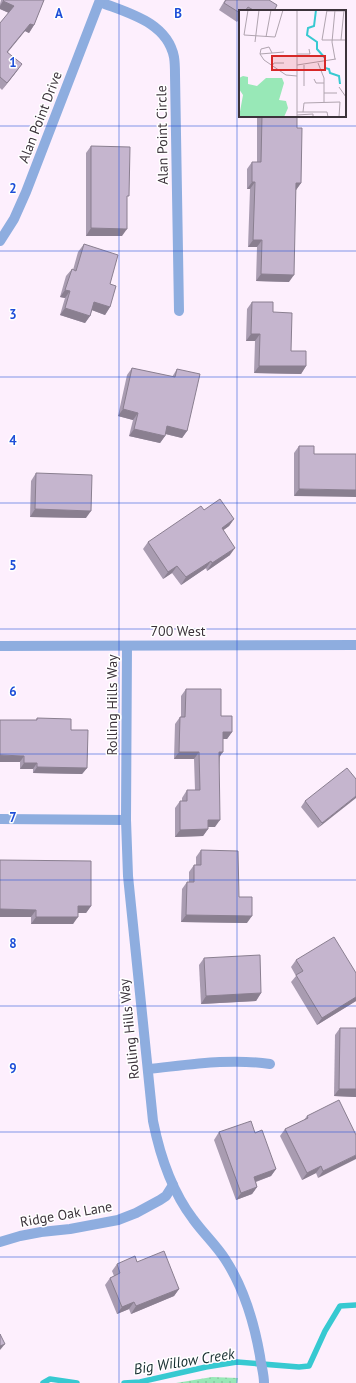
<svg xmlns="http://www.w3.org/2000/svg" width="356" height="1383" font-family="'PT Sans',sans-serif">
<defs>
<pattern id="green-dots" width="8" height="8" patternUnits="userSpaceOnUse"><rect width="8" height="8" fill="#98e8b7"/><path d="M2 2h.1M6 6h.1" fill="none" stroke="#84c79e" stroke-width="1.8" stroke-linecap="round"/></pattern>
</defs>
<rect width="100%" height="100%" fill="#fdeffd"/>
<path fill="url(#green-dots)" d="M212,1377L238,1378L237,1383H176Z"/>
<g fill="none" stroke-linecap="round" stroke-linejoin="round">
<g stroke="#37c9d1" stroke-width="5.5">
<path d="M43,1383L50,1379L77,1383"/>
<path d="M124,1383L140,1382L206,1367L237,1362L299,1367L309,1366L325,1331L340,1306L356,1305"/>
</g>
<g stroke="#8eaddf" stroke-width="10">
<path d="M100,2C128,13 167,22 174,57C175,63 175,69 175,75L179,311"/>
<path d="M0,241L14,219L26,192L100,0"/>
<path d="M127,646L126,820L128,876L153,1121C160,1156 171,1190 193,1219C203,1233 216,1245 225,1259C244,1288 254,1322 260,1356C261,1365 264,1374 264,1383"/>
<path d="M0,819L126,820"/>
<path d="M148,1069C188,1065 229,1058 270,1064"/>
<path d="M0,1242L20,1236L41,1232L70,1229L118,1220L136,1213L160,1200L166,1196L173,1185"/>
</g>
<path stroke="#8eaddf" stroke-width="10" d="M0,646L356,645"/>
</g>
<g fill="#a99cb1">
<path d="M0,0H44L34,25L29,33L25,31L8,52L17,71L2,90L0,88V23L9,13L0,9V4L1,0Z"/>
<path d="M225,0H269L274,11H240V18L237,22L219,10Z"/>
<path d="M257,116H297V128L301,183L296,190L289,282L256,281L257,247H248L250,189H247V169L252,162H257Z"/>
<path d="M91,146L127,199L122,236H86V153Z"/>
<path d="M84,244L110,284V307L105,315L92,310L90,316L85,323L60,315L65,298L60,297L66,276L72,269L73,270L78,252Z"/>
<path d="M252,302L273,312L291,351L306,366L301,374L254,373L255,341H246L247,309Z"/>
<path d="M132,368L172,377L177,369L187,431L182,438L165,434V436L160,443L129,436L133,420L118,416L127,375Z"/>
<path d="M299,446L314,454H356L294,496V453Z"/>
<path d="M36,473L86,518L30,517L31,481Z"/>
<path d="M204,510L234,519L229,526L223,530L230,555L207,571L206,568L181,585L172,573L163,579L143,549L148,542Z"/>
<path d="M186,689L221,716L232,732L227,739H223L220,757L215,827H208V829L203,836L175,837V808L180,801H182V798L187,790H195L194,759H174L175,724L180,717H181V696Z"/>
<path d="M37,718L71,730L87,768L82,774L33,773V769H20V762L36,720Z"/>
<path d="M356,779L318,828L301,807L305,801Z"/>
<path d="M201,850L239,897L247,923L181,922L182,889L187,882H189V872L194,865H196V857Z"/>
<path d="M0,860L91,906L86,913H78L73,924H31V917H0Z"/>
<path d="M204,958L261,993L256,1001L201,1004L199,965Z"/>
<path d="M296,960L356,973V1001L317,1025L291,982L296,976L291,967Z"/>
<path d="M340,1028H356V1097L334,1096L335,1035Z"/>
<path d="M307,1116L356,1135L318,1178L316,1173L302,1180L280,1136L285,1129L304,1120Z"/>
<path d="M219,1132L255,1133L276,1169L271,1176L256,1182L257,1187L252,1194L236,1200L214,1140Z"/>
<path d="M137,1262L179,1289L174,1296L131,1314L129,1309L117,1314L105,1285L110,1278L114,1276L112,1271L117,1264Z"/>
</g>
<g fill="#8a7f90">
<path d="M3,1L14,6L9,13L0,9V6Z"/>
<path d="M30,24L34,25L29,33L25,31L2,59Z"/>
<path d="M22,64L17,71L2,90L7,83Z"/>
<path d="M252,182H255L250,189H247Z"/>
<path d="M296,183H301L296,190H291Z"/>
<path d="M91,228L127,229L122,236H86Z"/>
<path d="M253,240H262L257,247H248Z"/>
<path d="M261,274L294,275L289,282L256,281Z"/>
<path d="M65,290L70,291L65,298L60,297Z"/>
<path d="M94,302L110,307L105,315L89,309Z"/>
<path d="M65,308L90,316L85,323L60,315Z"/>
<path d="M251,334H260L255,341H246Z"/>
<path d="M259,366H306L301,374L254,373Z"/>
<path d="M123,409L138,413L133,420L118,416Z"/>
<path d="M167,426L187,431L182,438L162,433Z"/>
<path d="M134,429L165,436L160,443L129,436Z"/>
<path d="M299,489L356,490V497L294,496Z"/>
<path d="M35,509L91,511L86,518L30,517Z"/>
<path d="M234,519L229,526L217,535L222,528Z"/>
<path d="M235,548L230,555L207,571L212,563Z"/>
<path d="M211,561L206,568L181,585L186,577Z"/>
<path d="M177,566L172,573L163,579L168,572Z"/>
<path d="M223,732H232L227,739H218Z"/>
<path d="M179,752H199L194,759H174Z"/>
<path d="M219,752H223L218,759Z"/>
<path d="M0,755L24,756L20,762H0Z"/>
<path d="M24,763H37L33,769H20Z"/>
<path d="M37,767L87,768L82,774L33,773Z"/>
<path d="M356,796V798L318,828L322,823Z"/>
<path d="M208,820H220L215,827H203Z"/>
<path d="M208,829L203,836L175,837L180,830Z"/>
<path d="M78,906H91L86,913H73Z"/>
<path d="M0,909L36,910L31,917H0Z"/>
<path d="M186,915L252,916L247,923L181,922Z"/>
<path d="M36,917H78L73,924H31Z"/>
<path d="M261,993L256,1001L201,1004L206,996Z"/>
<path d="M356,997V1001L317,1025L322,1018Z"/>
<path d="M339,1089H356V1097L334,1096Z"/>
<path d="M356,1155V1159L318,1178L323,1171Z"/>
<path d="M321,1166L316,1173L302,1180L307,1173Z"/>
<path d="M276,1169L271,1176L249,1184L254,1177Z"/>
<path d="M257,1187L252,1194L236,1200L241,1193Z"/>
<path d="M179,1289L174,1296L131,1314L136,1306Z"/>
<path d="M134,1302L129,1309L117,1314L122,1307Z"/>
<path d="M5,1344L0,1350V1346Z"/>
</g>
<g fill="#c5b5ce" stroke="#8a7f90">
<path d="M4,0H44L34,25L30,24L7,52L22,64L7,83L0,77V23L14,6L3,1Z"/>
<path d="M226,0H269L277,5L274,11H255L248,7L245,11H240V13L224,3Z"/>
<path d="M262,116H297V128H302L301,183H296L294,275L261,274L262,240H253L255,182H252V162H261Z"/>
<path d="M91,146L130,147L129,196H127V229L91,228Z"/>
<path d="M84,244L118,255L110,284L116,286L110,307L94,302L90,316L65,308L70,291L65,290L72,269L76,271Z"/>
<path d="M252,302H273V312L292,313L291,351H306V366H259L260,334H251Z"/>
<path d="M132,368L175,377L177,369L200,374L187,431L167,426L165,436L134,429L138,413L123,409Z"/>
<path d="M299,446H314V454H356V490L299,489Z"/>
<path d="M36,473L92,475L91,511L35,509Z"/>
<path d="M220,499L234,519L222,528L235,548L212,563L211,561L186,577L177,566L168,572L148,542L201,506L204,510Z"/>
<path d="M186,689H221V716H232V732H223V752H219L220,820H208V829L180,830V801H187V790H200L199,752H179L180,717H185Z"/>
<path d="M37,718L71,719V730H88L87,768L37,767V763H24V756L0,755V720H37Z"/>
<path d="M347,768L356,779V796L322,823L305,801Z"/>
<path d="M201,850L238,851L239,897H252V916L186,915L187,882H194V865H201Z"/>
<path d="M0,860L91,861V906H78V917H36V910L0,909Z"/>
<path d="M334,937L356,973V997L322,1018L296,975L303,971L296,960Z"/>
<path d="M260,955L261,993L206,996L204,958Z"/>
<path d="M340,1028H356V1089H339Z"/>
<path d="M339,1100L356,1135V1155L323,1171L321,1166L307,1173L285,1129L308,1118L307,1116Z"/>
<path d="M251,1121L255,1133L262,1130L276,1169L254,1177L257,1187L241,1193L219,1132Z"/>
<path d="M164,1251L179,1289L136,1306L134,1302L122,1307L110,1278L120,1273L117,1264L135,1256L137,1262Z"/>
<path d="M0,1334L5,1344L0,1346Z"/>
</g>
<path fill="none" stroke="#1d4ed8" stroke-width="1" stroke-opacity="0.55" d="M119,0V1383M237,0V1383M0,126H356M0,251H356M0,377H356M0,503H356M0,629H356M0,754H356M0,880H356M0,1006H356M0,1132H356M0,1257H356"/>
<g text-anchor="middle" dominant-baseline="central" stroke-width="3" stroke-linejoin="round" paint-order="stroke">
<g font-size="14" fill="#3c333b" stroke="#fff">
<text transform="translate(40 117) rotate(-69)">Alan Point Drive</text>
<text transform="translate(162 135) rotate(-91)">Alan Point Circle</text>
<text x="178" y="631">700 West</text>
<text transform="translate(112 705) rotate(-90)">Rolling Hills Way</text>
<text transform="translate(129 1029) rotate(-96)">Rolling Hills Way</text>
<text transform="translate(66 1214) rotate(-10)">Ridge Oak Lane</text>
</g>
<g font-size="15" font-style="italic" fill="#182f31" stroke="#fff">
<text transform="translate(184 1361) rotate(-9)">Big Willow Creek</text>
</g>
</g>
<g transform="translate(239 10)">
<rect width="107" height="107" fill="#fdeffd"/>
<path d="M4,66L9,67V74L18,76L27,68H43L45,73L40,90L47,91L49,98L45,107H0L4,85L0,79V68Z" fill="#98e8b7"/>
<path fill="none" stroke="#37c9d1" stroke-width="2" d="M77,0L75,16L69,18L68,25L78,32V39L86,48V58L90,59L91,63L100,66L101,74"/>
<path fill="none" stroke="#b0a4af" stroke-width="1" d="M9,0L5,25L36,27L44,0M58,0V107M88,0L83,30H107M88,1H106M27,27L32,0M102,30L105,0M16,32L20,0M33,43L45,42M21,44L33,43L30,37L22,39L21,44L25,50L47,65L58,66M58,44H71L70,39M96,49L93,32L96,0M79,53L85,68V92M58,55L97,49M65,55V76M33,56L35,53H45M75,69L77,73H85M100,77L107,87M85,83H98M58,102H88L89,107M64,102L65,93L101,92L100,107M58,105L74,104V107"/>
<path fill="#d62828" fill-opacity="0.15" stroke="#d62828" stroke-width="2" d="M33,46H86V60H33Z"/>
<rect width="107" height="107" fill="none" stroke="#3c333b" stroke-width="2"/>
</g>
<g font-size="13" text-anchor="middle" font-weight="bold" fill="#1d4ed8" stroke="#fff" stroke-width="3" stroke-linejoin="round" paint-order="stroke">
<text x="59" y="18">A</text>
<text x="178" y="18">B</text>
<text x="13" y="67">1</text>
<text x="13" y="193">2</text>
<text x="13" y="319">3</text>
<text x="13" y="445">4</text>
<text x="13" y="570">5</text>
<text x="13" y="696">6</text>
<text x="13" y="822">7</text>
<text x="13" y="948">8</text>
<text x="13" y="1073">9</text>
</g>
</svg>
